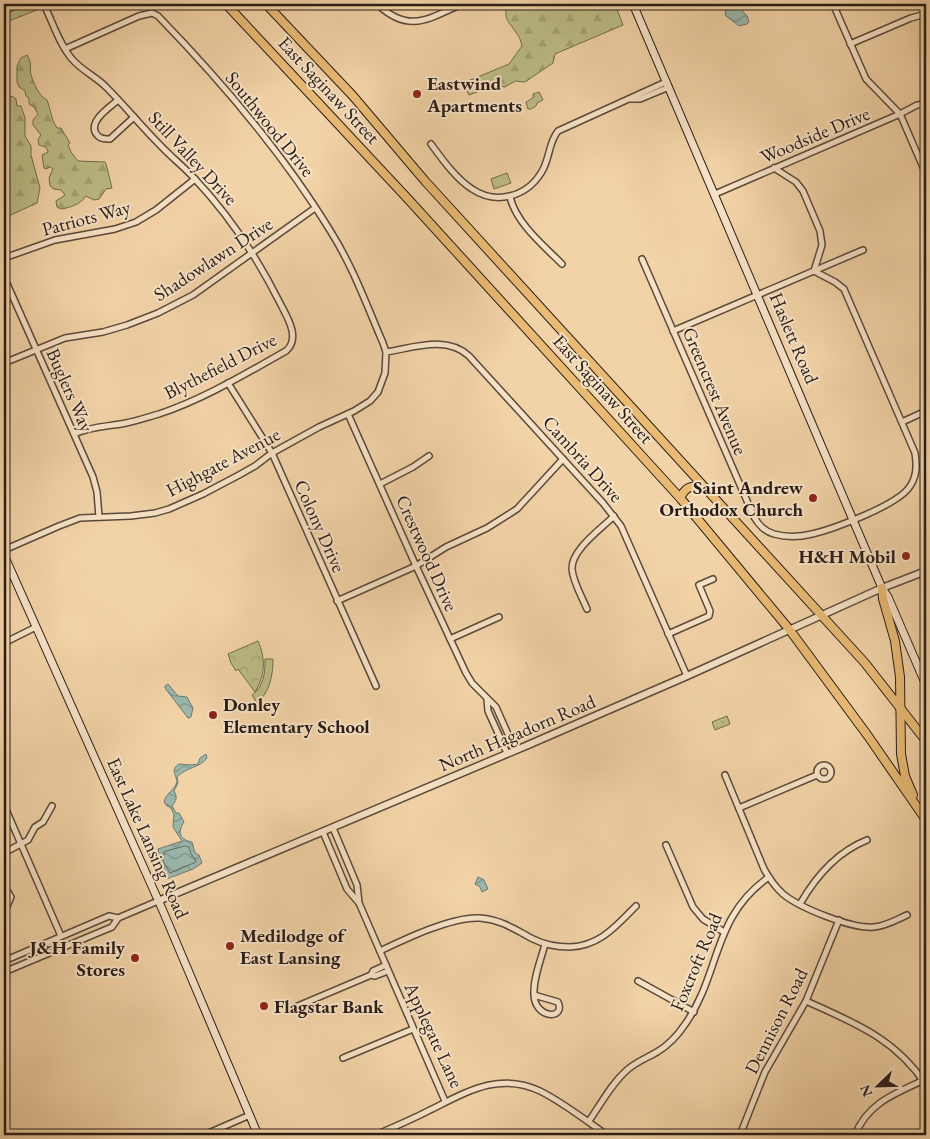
<svg xmlns="http://www.w3.org/2000/svg" width="930" height="1139" font-family="'EB Garamond',serif">
<defs>
<pattern id="grass-dots" width="8" height="8" patternUnits="userSpaceOnUse" patternTransform="scale(1.25)"><rect width="8" height="8" fill="#bcbc86"/><path d="M2 2h.1M6 6h.1" fill="none" stroke="#a2a173" stroke-width="1.8" stroke-linecap="round"/></pattern>
<pattern id="forest-firs" width="22" height="20" patternUnits="userSpaceOnUse" patternTransform="scale(1.25)"><rect width="22" height="20" fill="#bcbc86"/><path d="M5 1l3.5 6h-7zM16 11l3.5 6h-7z" fill="#a2a173"/></pattern>
<pattern id="park-crowns" width="20" height="18" patternUnits="userSpaceOnUse" patternTransform="scale(1.25)"><rect width="20" height="18" fill="#bcbc86"/><path d="M2 6a3 3 0 1 1 6 0M12 15a3 3 0 1 1 6 0" fill="none" stroke="#a2a173"/></pattern>
<pattern id="water-waves" width="16" height="10" patternUnits="userSpaceOnUse" patternTransform="scale(1.25)"><rect width="16" height="10" fill="#9bb7ac"/><path d="M0 5q4-4 8 0t8 0" fill="none" stroke="#7e948b"/></pattern>
</defs>
<rect width="100%" height="100%" fill="#f2d3a7"/>
<filter id="stains"><feTurbulence type="fractalNoise" baseFrequency=".004" numOctaves="4"/><feColorMatrix values="0 0 0 0 .2 0 0 0 0 .09 0 0 0 0 .02 0 0 0 .5 -.17"/></filter>
<radialGradient id="worn" r=".72"><stop offset=".6" stop-color="#630" stop-opacity="0"/><stop offset="1" stop-color="#630" stop-opacity=".3"/></radialGradient>
<g fill="url(#grass-dots)" stroke="#726c4e">
<path d="M4,4H25L4,15Z"/>
<path d="M727,716L730,724L715,730L712,722Z"/>
</g>
<g fill="url(#forest-firs)" stroke="#726c4e">
<path d="M25,4H52L9,21L4,16Z"/>
<path d="M507,4H615L623,25L555,54L553,63L525,82L515,81L505,87L495,85L469,95L463,83L509,64L522,46C521,42 520,37 517,34C509,21 503,21 507,4Z"/>
<path d="M27,55C33,65 29,67 31,75C34,84 39,96 47,100C51,110 51,119 57,128H61L70,143L68,145L71,152L78,161L105,162L106,164L112,188L106,189L99,199L94,200L86,196C83,198 83,201 80,202C77,205 65,209 61,209L57,207L56,201L65,195L61,190L54,189L50,186L49,178L53,169L50,167L46,169L44,168L42,155L48,152C47,146 44,147 39,145L38,139L41,135L33,125V120L38,114L34,107L29,104V98L26,96L25,91L19,87L17,82V66L21,58Z"/>
<path d="M12,96L16,99L17,106H21L25,118V136L31,146V155L40,188L37,203L4,218V103Z"/>
</g>
<g fill="url(#park-crowns)" stroke="#726c4e">
<path d="M539,92L543,100L537,103L536,106L531,109H528L526,102L533,98V94Z"/>
<path d="M258,641C266,659 265,676 255,692L238,669L236,671L231,663L228,654Z"/>
</g>
<g fill="#bcbc86" stroke="#726c4e">
<path d="M507,173L511,183L494,189L491,179Z"/>
<path d="M265,659H273C273,675 270,692 257,703L252,695C264,687 265,673 265,659Z"/>
</g>
<g fill="url(#water-waves)" stroke="#6d7970">
<path d="M737,5L747,16L749,22L747,24L739,26L725,15L726,9Z"/>
<path d="M168,684L178,696L187,697L193,708L191,717L188,718L165,688V686Z"/>
<path d="M206,754L207,758C200,768 186,767 177,777L178,783L174,791C178,797 176,801 172,806L176,813H179L184,822C177,832 180,840 192,842L195,853L199,855L202,863L193,869L167,879L164,875V870L160,867L157,860L159,855L158,849L182,841L173,827L174,814L170,807L167,806L164,802C166,793 174,791 177,782C176,774 170,770 179,764L191,765L198,764L200,758Z"/>
<path d="M478,877L484,880L488,889L482,892L480,887L475,884Z"/>
</g>
<g fill="none" stroke-linecap="round" stroke-linejoin="round">
<path stroke="#626a62" stroke-width="1" d="M185,846L189,847L191,854L195,859L196,862L170,873L163,861L164,852Z"/>
<g stroke="#5a4a3b" stroke-width="8">
<g id="minor">
<path d="M377,4C409,34 428,19 462,4"/>
<path d="M833,4L866,79L900,114L926,174"/>
<path d="M46,9C54,26 60,45 72,59C82,71 97,77 107,88C125,106 141,126 159,144C170,156 183,166 194,178C229,215 257,257 280,303C287,317 301,338 286,351C245,374 204,399 159,414C148,417 137,421 126,423C106,427 93,426 74,434"/>
<path d="M850,44L911,18L926,14"/>
<path d="M630,99H640L669,87"/>
<path d="M118,100C110,107 85,123 98,136C101,139 105,139 110,139L134,117"/>
<path d="M431,144C442,159 456,179 472,189C496,205 526,197 541,173C550,160 548,143 558,131L666,82"/>
<path d="M715,194L900,114L917,105L926,104"/>
<path d="M510,197C516,223 544,246 562,264"/>
<path d="M4,258L55,240L115,229L136,222L156,210L195,179"/>
<path d="M642,259L754,517C759,525 764,531 774,534C785,537 800,537 812,534C834,529 894,506 908,489C917,478 917,466 915,453L844,289L835,282L814,271L822,245L820,231L803,191L796,182L774,168"/>
<path d="M4,277L93,477L97,492L99,517"/>
<path d="M673,331L863,250"/>
<path d="M386,352C413,348 446,335 469,356L603,503L621,526L687,676"/>
<path d="M4,363L65,338L103,332L127,325L158,313L193,295L315,208"/>
<path d="M228,383L272,453L376,686"/>
<path d="M348,414L416,566L466,673L472,683L496,707L515,750"/>
<path d="M902,422L926,411"/>
<path d="M380,484L413,467L429,456"/>
<path d="M4,550L59,526L80,518L131,516L155,513L169,509L203,494L239,475L255,466L272,453L319,427L354,411L370,401L378,392L385,373L386,352L383,343C367,306 353,267 331,232C283,153 223,83 158,16L152,13L139,16L65,49"/>
<path d="M337,601L416,566L446,547L487,528L517,509L563,459"/>
<path d="M587,609C582,597 573,582 572,569C571,550 601,529 614,516"/>
<path d="M668,634L709,616L710,611L699,585L713,579"/>
<path d="M450,639L499,617"/>
<path d="M4,643L36,627"/>
<path d="M487,699L488,711L507,753"/>
<circle cx="824" cy="772" r="7"/>
<path d="M725,775L764,869C769,878 775,887 783,894C800,908 852,929 874,927C886,926 896,920 907,915"/>
<path d="M4,805L61,936"/>
<path d="M739,808L817,775"/>
<path d="M333,828L357,885L359,903L445,1101"/>
<path d="M323,832L347,889L359,903"/>
<path d="M666,845L693,907L703,919L724,932"/>
<path d="M4,853L28,840L35,827L43,822L52,806"/>
<path d="M4,889L8,892L11,897L4,913"/>
<path d="M800,904C816,876 837,852 867,840"/>
<path d="M380,951C405,939 453,916 480,918C502,920 514,929 533,939C545,945 557,947 570,947C600,946 616,926 636,906"/>
<path d="M4,961L109,916L118,918"/>
<path d="M4,972L112,927L118,918L158,901"/>
<path d="M371,975L375,976L388,971"/>
<path d="M638,981L694,1012"/>
<path d="M534,995L558,1002C566,1020 535,1019 534,995C533,978 541,960 545,944"/>
<path d="M806,1001C855,1023 896,1039 926,1085"/>
<path d="M293,1008L371,975L373,971L386,965"/>
<path d="M343,1058L413,1029"/>
<path d="M589,1121C601,1104 611,1084 627,1070C636,1062 647,1058 657,1052C669,1045 678,1035 686,1023C721,972 712,917 769,877"/>
<path d="M204,1135L250,1115"/>
<path d="M376,1135C393,1127 411,1120 428,1111C465,1093 498,1071 540,1091C564,1103 585,1120 607,1135"/>
<path d="M740,1135L765,1072L806,1001L839,920"/>
<path d="M855,1135C868,1102 897,1093 926,1079"/>
</g>
</g>
<g stroke="#5a4a3b" stroke-width="9">
<path id="tertiary" d="M158,901L528,745L687,676L882,588L926,571"/>
</g>
<g stroke="#281c17" stroke-width="9">
<g id="secondary">
<path d="M633,4L882,588L888,597L926,685"/>
<path d="M4,555L163,911L258,1135"/>
</g>
</g>
<g stroke="#281c17" stroke-width="10">
<g id="primary">
<path d="M226,4L408,199L681,499L789,629L868,736L926,820"/>
<path d="M266,4L353,96L425,181L865,663L926,741"/>
<path d="M681,499V496C687,486 692,485 703,489"/>
<path d="M882,588L883,599L895,641L900,677L901,754L905,776L913,795"/>
</g>
</g>
<use href="#minor" stroke="#f7e2c6" stroke-width="5"/>
<use href="#tertiary" stroke="#f7e2c6" stroke-width="6"/>
<use href="#secondary" stroke="#f7e2c6" stroke-width="7"/>
<use href="#primary" stroke="#e9ba74" stroke-width="8"/>
</g>
<g fill="#8f2418" stroke="#f7e2c6" stroke-width="2">
<circle cx="417" cy="94" r="5"/>
<circle cx="813" cy="498" r="5"/>
<circle cx="906" cy="556" r="5"/>
<circle cx="213" cy="715" r="5"/>
<circle cx="230" cy="946" r="5"/>
<circle cx="135" cy="958" r="5"/>
<circle cx="264" cy="1006" r="5"/>
</g>
<g text-anchor="middle" dominant-baseline="central" stroke-width="4" stroke-linejoin="round" paint-order="stroke">
<g font-size="19" font-weight="bold" fill="#281c17" stroke="#f7e2c6" text-anchor="start">
<text x="427" y="83">Eastwind<tspan x="427" dy="22">Apartments</tspan></text>
<text x="803" y="487" text-anchor="end">Saint Andrew<tspan x="803" dy="22">Orthodox Church</tspan></text>
<text x="896" y="556" text-anchor="end">H&amp;H Mobil</text>
<text x="223" y="704">Donley<tspan x="223" dy="22">Elementary School</tspan></text>
<text x="240" y="935">Medilodge of<tspan x="240" dy="22">East Lansing</tspan></text>
<text x="125" y="947" text-anchor="end">J&amp;H Family<tspan x="125" dy="22">Stores</tspan></text>
<text x="274" y="1006">Flagstar Bank</text>
</g>
<g font-size="19" fill="#281c17" stroke="#f7e2c6">
<text transform="translate(329 90) rotate(47)">East Saginaw Street</text>
<text transform="translate(270 124) rotate(51)">Southwood Drive</text>
<text transform="translate(815 135) rotate(-23)">Woodside Drive</text>
<text transform="translate(193 158) rotate(47)">Still Valley Drive</text>
<text transform="translate(86 218) rotate(-15)">Patriots Way</text>
<text transform="translate(213 259) rotate(-33)">Shadowlawn Drive</text>
<text transform="translate(794 338) rotate(67)">Haslett Road</text>
<text transform="translate(220 366) rotate(-27)">Blythefield Drive</text>
<text transform="translate(603 389) rotate(48)">East Saginaw Street</text>
<text transform="translate(70 390) rotate(66)">Buglers Way</text>
<text transform="translate(715 391) rotate(67)">Greencrest Avenue</text>
<text transform="translate(583 459) rotate(48)">Cambria Drive</text>
<text transform="translate(223 462) rotate(-28)">Highgate Avenue</text>
<text transform="translate(320 526) rotate(66)">Colony Drive</text>
<text transform="translate(427 553) rotate(66)">Crestwood Drive</text>
<text transform="translate(517 733) rotate(-23)">North Hagadorn Road</text>
<text transform="translate(148 838) rotate(66)">East Lake Lansing Road</text>
<text transform="translate(696 962) rotate(-67)">Foxcroft Road</text>
<text transform="translate(776 1021) rotate(-63)">Dennison Road</text>
<text transform="translate(434 1035) rotate(65)">Applegate Lane</text>
</g>
</g>
<rect width="930" height="1139" fill="none" stroke="#f2d3a7" stroke-width="20"/>
<rect x="5" y="5" width="920" height="1129" fill="none" stroke="#281c17" stroke-width="2.5"/>
<rect x="10" y="10" width="910" height="1119" fill="none" stroke="#281c17"/>
<g transform="translate(878 1086) rotate(247)" stroke="#f7e2c6" stroke-width="4" paint-order="stroke">
<path d="M0-4L9 19L0 12L-9 19Z" fill="#281c17"/>
<text y="-8" font-size="14" font-weight="bold" text-anchor="middle" fill="#281c17">N</text>
</g>
<rect width="100%" height="100%" filter="url(#stains)"/>
<rect width="100%" height="100%" fill="url(#worn)"/>
</svg>
